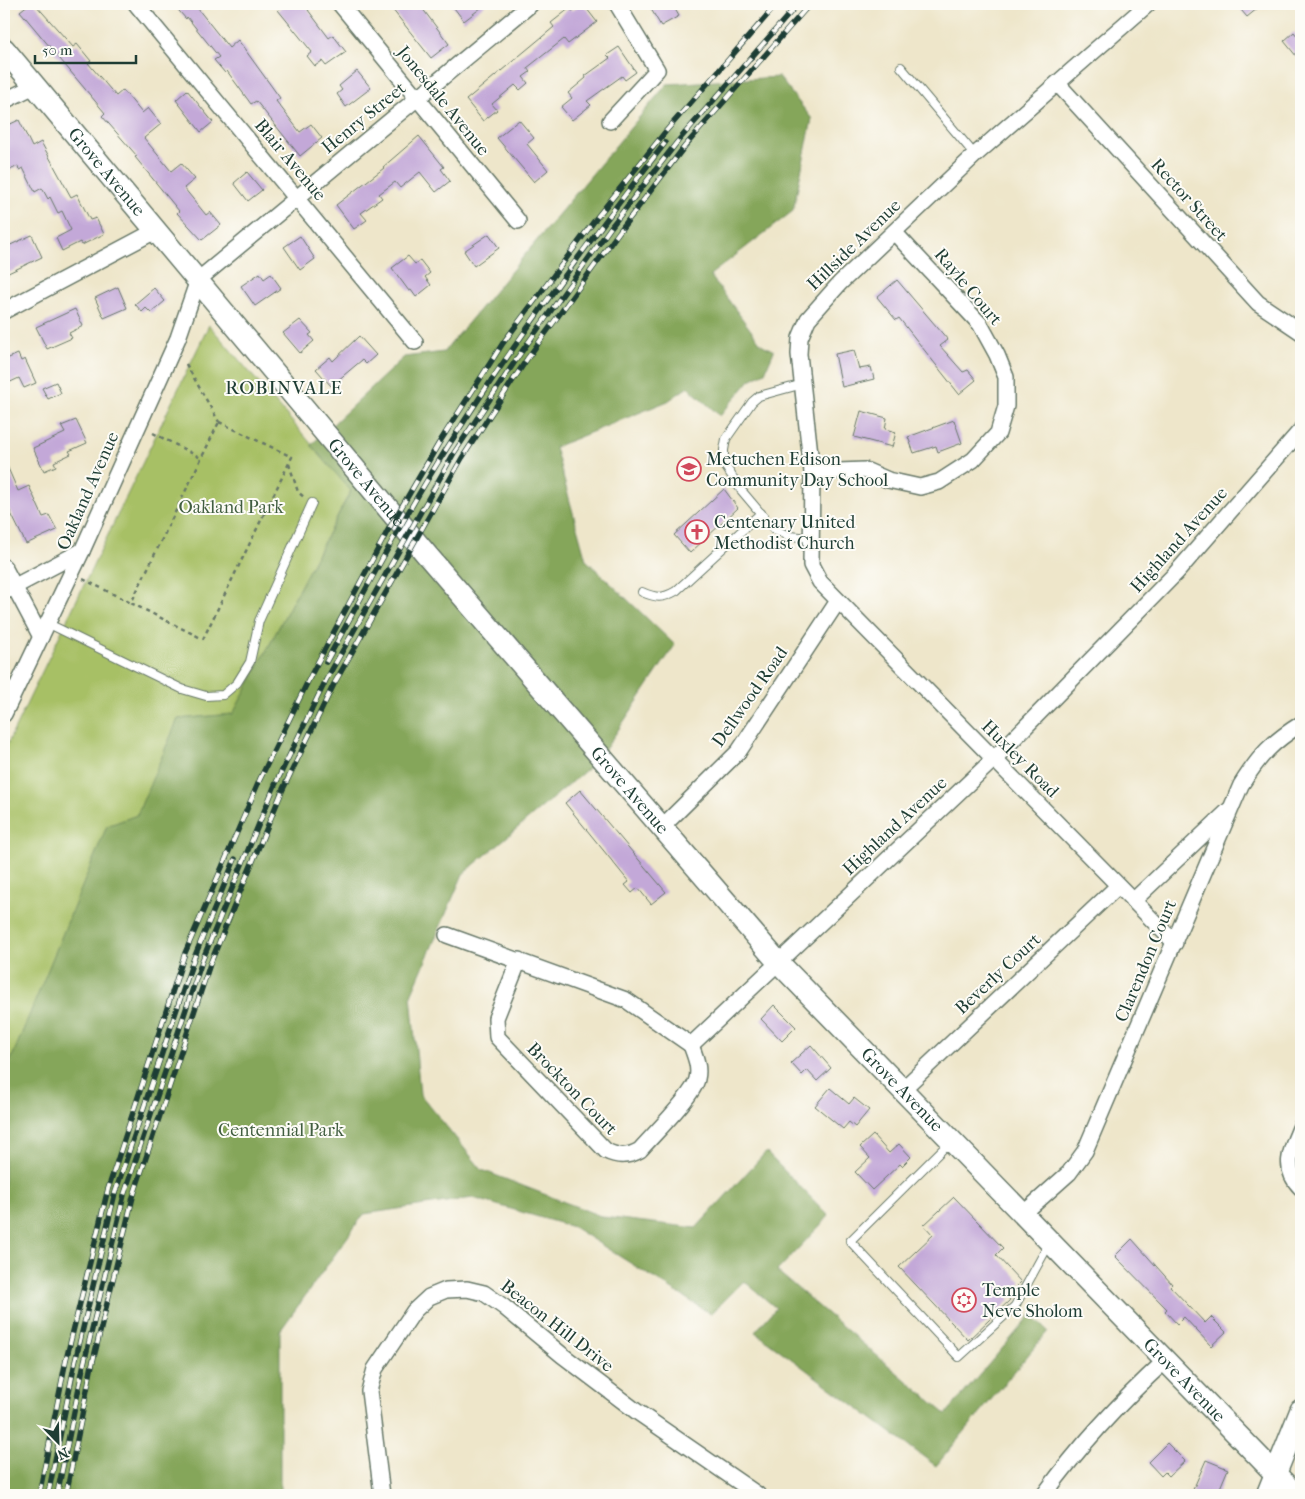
<svg xmlns="http://www.w3.org/2000/svg" width="1305" height="1499" font-family="'IM FELL French Canon',serif">
<rect width="100%" height="100%" fill="#fdfcf7"/>
<filter id="ink" filterUnits="userSpaceOnUse"><feTurbulence type="fractalNoise" baseFrequency=".02" numOctaves="2"/><feDisplacementMap in="SourceGraphic" scale="10" xChannelSelector="R" yChannelSelector="G"/><feConvolveMatrix kernelMatrix="1 2 1 2 8 2 1 2 1" color-interpolation-filters="sRGB"/></filter>
<filter id="wash" filterUnits="userSpaceOnUse"><feTurbulence type="fractalNoise" baseFrequency=".0096" numOctaves="4" result="noise"/><feDisplacementMap in="SourceGraphic" scale="20" xChannelSelector="R" yChannelSelector="G"/><feGaussianBlur stdDeviation="1.12" result="paint"/><feColorMatrix in="noise" values="0 0 0 0 0 0 0 0 0 0 0 0 0 0 0 0 0 1.4 0 .05"/><feComposite in="paint" operator="in"/></filter>
<g filter="url(#wash)">
<rect width="100%" height="100%" fill="#eee6ca"/>
<path fill="#a7c065" stroke="#637e4c" d="M209,325L351,490L233,714L178,719L137,815L107,826L4,1077V751Z"/>
<path fill="#85a65a" stroke="#527247" d="M779,77L812,119L793,211L710,275L761,344L774,351L765,372L750,380L720,416L688,387L668,401L555,447L586,560L675,645L598,760L463,874L411,995L420,1094L482,1170L603,1217L696,1228L766,1152L829,1216L777,1271L946,1414L1031,1315L1048,1331L936,1466L755,1332L776,1308L744,1281L711,1314L573,1227L473,1198L364,1214L280,1331V1485L283,1495H4V1077L107,826L137,815L178,719L233,714L351,491L311,445L404,357L444,352L667,84Z"/>
<g id="blocks">
<g fill="#c3a8d8">
<path d="M29,4H35L73,47L77,44L91,61L88,63L116,96L123,90L142,113L148,108L161,124L144,138L171,171L181,163L195,179L184,188L206,215L210,212L221,225L202,240L177,213L179,211L135,157L137,156L102,116L105,113L20,11Z"/>
<path d="M173,4H194L229,48L238,40L280,98L276,101L300,132L311,124L322,138L300,156L256,101L251,104L227,71L225,73L214,60L219,57L187,17L186,19Z"/>
<path d="M285,4H316L308,10L329,38L333,35L346,52L326,66L322,61L315,66L307,56L312,52L278,10Z"/>
<path d="M388,4H419L449,44L431,58Z"/>
<path d="M451,4H486L464,21Z"/>
<path d="M583,4L597,22L568,44L564,39L527,68L530,72L523,77L528,83L520,90L515,85L492,104L497,110L483,121L466,100L554,27L551,23L570,8L572,11Z"/>
<path d="M648,4H672L679,16L661,26Z"/>
<path d="M1236,4H1263L1247,17Z"/>
<path d="M1294,32L1301,41V62L1284,41Z"/>
<path d="M619,47L636,72L625,80L622,76L587,101L591,105L572,120L561,107L572,98L568,93L586,78L585,76L610,58L607,55Z"/>
<path d="M357,71L371,88L346,107L337,94L342,90L339,86Z"/>
<path d="M187,90L213,122L201,132L176,100Z"/>
<path d="M19,120L32,147L41,142L71,197L77,194L90,220L96,218L104,234L82,245L80,242L62,251L56,238L71,230L62,211L58,213L50,197L48,199L42,188L35,192L23,168L19,170L18,166L4,173V127Z"/>
<path d="M519,120L534,138L527,144L548,170L534,182L497,138Z"/>
<path d="M419,136L444,167L441,169L450,181L436,192L420,172L400,188L395,182L379,194L382,198L361,213L367,220L354,229L336,205L384,168L383,167Z"/>
<path d="M247,172L262,190L248,201L234,183Z"/>
<path d="M489,234L499,248L474,266L464,251Z"/>
<path d="M32,235L42,257L4,275V248Z"/>
<path d="M300,236L315,259L300,270L284,247Z"/>
<path d="M408,256L415,264L420,260L430,273L425,277L431,285L416,297L411,290L409,291L392,268Z"/>
<path d="M260,273L264,279L271,274L281,288L255,306L241,286Z"/>
<path d="M897,280L948,340L940,346L963,372L968,370L976,380L959,394L899,318L896,320L877,297Z"/>
<path d="M118,287L127,308L104,318L95,298Z"/>
<path d="M154,288L165,301L151,313L146,308L142,312L135,304Z"/>
<path d="M75,309L83,326L69,333L72,338L47,349L36,327Z"/>
<path d="M300,320L312,333L309,335L314,341L300,353L283,333Z"/>
<path d="M359,336L376,355L366,364L362,360L331,386L316,369L330,357L333,361Z"/>
<path d="M854,350L859,369L871,367L874,379L842,387L835,354Z"/>
<path d="M18,354L21,361L25,359L36,383L24,388L19,378L4,385V360Z"/>
<path d="M56,382L61,393L48,399L42,388Z"/>
<path d="M861,411L887,418L885,429L896,432L892,447L854,437Z"/>
<path d="M76,420L87,443L69,451L71,454L54,462L56,466L44,471L33,448L65,433L61,426Z"/>
<path d="M954,420L962,443L938,452L936,446L914,453L908,437Z"/>
<path d="M4,459L18,491L29,486L43,517L49,515L57,530L26,544L4,499Z"/>
<path d="M724,489L738,508L690,553L674,535Z"/>
<path d="M580,790L666,892L651,904L638,888L632,893L625,885L629,882L565,803Z"/>
<path d="M774,1005L796,1027L782,1041L761,1019Z"/>
<path d="M811,1045L831,1068L817,1081L807,1070L802,1075L791,1063Z"/>
<path d="M830,1088L849,1104L854,1098L869,1110L855,1127L849,1122L843,1129L815,1106Z"/>
<path d="M873,1135L889,1153L899,1144L911,1157L902,1166L900,1164L872,1190L855,1172L870,1158L860,1147Z"/>
<path d="M954,1197L1003,1248L996,1255L1021,1282L1007,1296L1010,1300L968,1340L899,1267L933,1235L924,1225Z"/>
<path d="M1132,1239L1172,1284L1170,1286L1205,1323L1211,1317L1226,1332L1211,1346L1184,1317L1177,1324L1165,1311L1167,1309L1115,1256Z"/>
<path d="M1167,1443L1185,1461L1169,1476L1165,1472L1161,1476L1148,1462Z"/>
<path d="M1206,1460L1228,1469L1217,1495H1199L1192,1492Z"/>
</g>
</g>
</g>
<g filter="url(#ink)">
<use href="#blocks" fill-opacity="0" stroke="#677868" stroke-width="1"/>
<g fill="none" stroke-linecap="round" stroke-linejoin="round">
<g stroke="#677868" stroke-width="10">
<g id="lane">
<path d="M901,67L975,155"/>
<path d="M803,384L759,396L752,402L726,439L724,450V464L741,490L774,529L789,536L812,538"/>
<path d="M642,592C656,598 662,599 676,591L761,513"/>
<path d="M47,623L182,689L206,696L223,695L237,683L250,662L259,621L312,503"/>
<path d="M950,1142L850,1241L959,1357L1015,1306L1049,1244"/>
</g>
</g>
<g stroke="#677868" stroke-width="18">
<g id="street">
<path d="M136,4L415,342"/>
<path d="M340,4L518,221"/>
<path d="M1148,4L975,155L840,283L808,319L800,338L799,354L812,472L811,565L820,582L1175,943"/>
<path d="M1058,84L1258,303L1301,332"/>
<path d="M4,101L34,86"/>
<path d="M610,121L657,70L617,4"/>
<path d="M4,311L155,231"/>
<path d="M812,472L865,470L888,480L920,487L939,482L973,460L998,433L1006,406V377L997,355L980,324L894,232"/>
<path d="M4,567L41,637"/>
<path d="M4,592L82,551"/>
<path d="M4,714L82,551L178,338L198,280L531,4"/>
<path d="M661,828L739,751L838,601"/>
<path d="M1133,901L1229,810"/>
<path d="M447,935L626,1000L691,1045L994,759L1176,573L1301,430"/>
<path d="M519,960L496,1018L497,1037L606,1151C618,1157 628,1157 640,1150C652,1136 694,1095 697,1079C700,1067 695,1056 691,1045"/>
<path d="M903,1089L1118,886"/>
<path d="M1301,1126C1291,1149 1281,1168 1301,1188"/>
<path d="M1024,1213L1069,1173L1085,1151L1241,785C1260,755 1272,742 1301,724"/>
<path d="M382,1495L369,1391L375,1369L414,1311L429,1297L446,1290L467,1289L484,1293L504,1307L562,1355L636,1411L758,1495"/>
<path d="M1044,1495C1080,1445 1120,1402 1166,1360"/>
</g>
</g>
<g stroke="#677868" stroke-width="24">
<g id="secondary">
<path id="s1" d="M4,49L427,555L778,962L1296,1495"/>
<path d="M1267,1495L1301,1410"/>
</g>
</g>
<g stroke="#677868" stroke-width="2.5" stroke-dasharray="4 4" stroke-linecap="butt">
<path d="M186,364L219,422"/>
<path d="M219,422L292,457L203,639L131,603Z"/>
<path d="M153,433L201,458"/>
<path d="M289,464L298,492L305,498"/>
<path d="M83,579L131,603"/>
</g>
<use href="#lane" stroke="#fff" stroke-width="8"/>
<use href="#street" stroke="#fff" stroke-width="15"/>
<use href="#secondary" stroke="#fff" stroke-width="21"/>
<g stroke="#1f3d34" stroke-width="5.5">
<g id="rail">
<path d="M326,662C366,590 403,517 447,448C514,342 588,242 665,143"/>
<path d="M39,1495L66,1360L108,1189L185,953L260,779L312,673L387,532L439,443L503,343L598,216L666,131L777,4"/>
<path d="M48,1495L75,1362L115,1193L194,958L235,859"/>
<path d="M57,1495L84,1363L124,1195L202,961L275,785L326,680L454,453L520,354L611,227L678,141L798,4"/>
<path d="M66,1495L92,1365L133,1197L210,964L283,789L334,684L462,458L527,359L619,232L685,146L810,4"/>
</g>
</g>
<use href="#rail" stroke="#fdfcf7" stroke-width="4" stroke-dasharray="11" stroke-linecap="butt"/>
</g>
</g>
<defs>
<g id="school-ring" transform="scale(1.25)"><circle r="9.5" fill="#fdfcf7" stroke="#d1495b" stroke-width="1.5"/><path d="M0-5L7-2L0 1L-7-2ZM-4 1L0 2.5L4 1V4Q0 6-4 4Z" fill="#d1495b"/></g>
<g id="church-ring" transform="scale(1.25)"><circle r="9.5" fill="#fdfcf7" stroke="#d1495b" stroke-width="1.5"/><path d="M-1.2-6h2.4v3.5h3.3v2.4h-3.3V6h-2.4V-.1h-3.3v-2.4h3.3Z" fill="#d1495b"/></g>
<g id="synagogue-ring" transform="scale(1.25)"><circle r="9.5" fill="#fdfcf7" stroke="#d1495b" stroke-width="1.5"/><path d="M0-6.5L5.6 3.2H-5.6ZM0 6.5L5.6-3.2H-5.6Z" fill="#d1495b"/></g>
</defs>
<g fill-rule="evenodd">
<use href="#school-ring" x="689" y="469"/>
<use href="#church-ring" x="697" y="532"/>
<use href="#synagogue-ring" x="964" y="1300"/>
</g>
<g text-anchor="middle" dominant-baseline="central" stroke-width="4" stroke-linejoin="round" paint-order="stroke">
<g font-size="18" fill="#1f3d34" stroke="#fdfcf7">
<text transform="translate(443 101) rotate(51)">Jonesdale Avenue</text>
<text transform="translate(364 118) rotate(-39)">Henry Street</text>
<text transform="translate(290 160) rotate(50)">Blair Avenue</text>
<text stroke="none"><textPath href="#s1" startOffset="160">Grove Avenue</textPath></text>
<text transform="translate(1189 200) rotate(48)">Rector Street</text>
<text transform="translate(854 245) rotate(-44)">Hillside Avenue</text>
<text transform="translate(968 287) rotate(50)">Rayle Court</text>
<text stroke="none"><textPath href="#s1" startOffset="565">Grove Avenue</textPath></text>
<text transform="translate(88 491) rotate(-66)">Oakland Avenue</text>
<text transform="translate(1179 540) rotate(-48)">Highland Avenue</text>
<text transform="translate(750 697) rotate(-55)">Dellwood Road</text>
<text transform="translate(1020 759) rotate(45)">Huxley Road</text>
<text stroke="none"><textPath href="#s1" startOffset="970">Grove Avenue</textPath></text>
<text transform="translate(895 826) rotate(-43)">Highland Avenue</text>
<text transform="translate(1146 961) rotate(-67)">Clarendon Court</text>
<text transform="translate(998 974) rotate(-43)">Beverly Court</text>
<text transform="translate(572 1089) rotate(46)">Brockton Court</text>
<text stroke="none"><textPath href="#s1" startOffset="1375">Grove Avenue</textPath></text>
<text transform="translate(557 1326) rotate(38)">Beacon Hill Drive</text>
<text stroke="none"><textPath href="#s1" startOffset="1780">Grove Avenue</textPath></text>
</g>
<g font-size="18" fill="#1f3d34" stroke="#fdfcf7" text-anchor="start">
<text x="706" y="459">Metuchen Edison<tspan x="706" dy="21">Community Day School</tspan></text>
<text x="714" y="522">Centenary United<tspan x="714" dy="21">Methodist Church</tspan></text>
<text x="982" y="1290">Temple<tspan x="982" dy="21">Neve Sholom</tspan></text>
</g>
<g font-size="18" fill="#415e40" stroke="#fdfcf7">
<text x="231" y="507">Oakland Park</text>
<text x="281" y="1130">Centennial Park</text>
</g>
<g font-size="19" letter-spacing="1" fill="#1f3d34" stroke="#fdfcf7">
<text x="284" y="388">ROBINVALE</text>
</g>
</g>
<rect width="1305" height="1499" fill="none" stroke="#fdfcf7" stroke-width="20"/>
<g transform="translate(58 1442) rotate(157)" stroke="#fdfcf7" stroke-width="4" paint-order="stroke">
<path d="M0-4L9 19L0 12L-9 19Z" fill="#1f3d34"/>
<text y="-8" font-size="14" font-weight="bold" text-anchor="middle" fill="#1f3d34">N</text>
</g>
<path d="M35 55v8h101v-8" fill="none" stroke="#1f3d34" stroke-width="2.5"/>
<text x="42" y="55" font-size="15" fill="#1f3d34" stroke="#fdfcf7" stroke-width="4" paint-order="stroke">50 m</text>
</svg>
